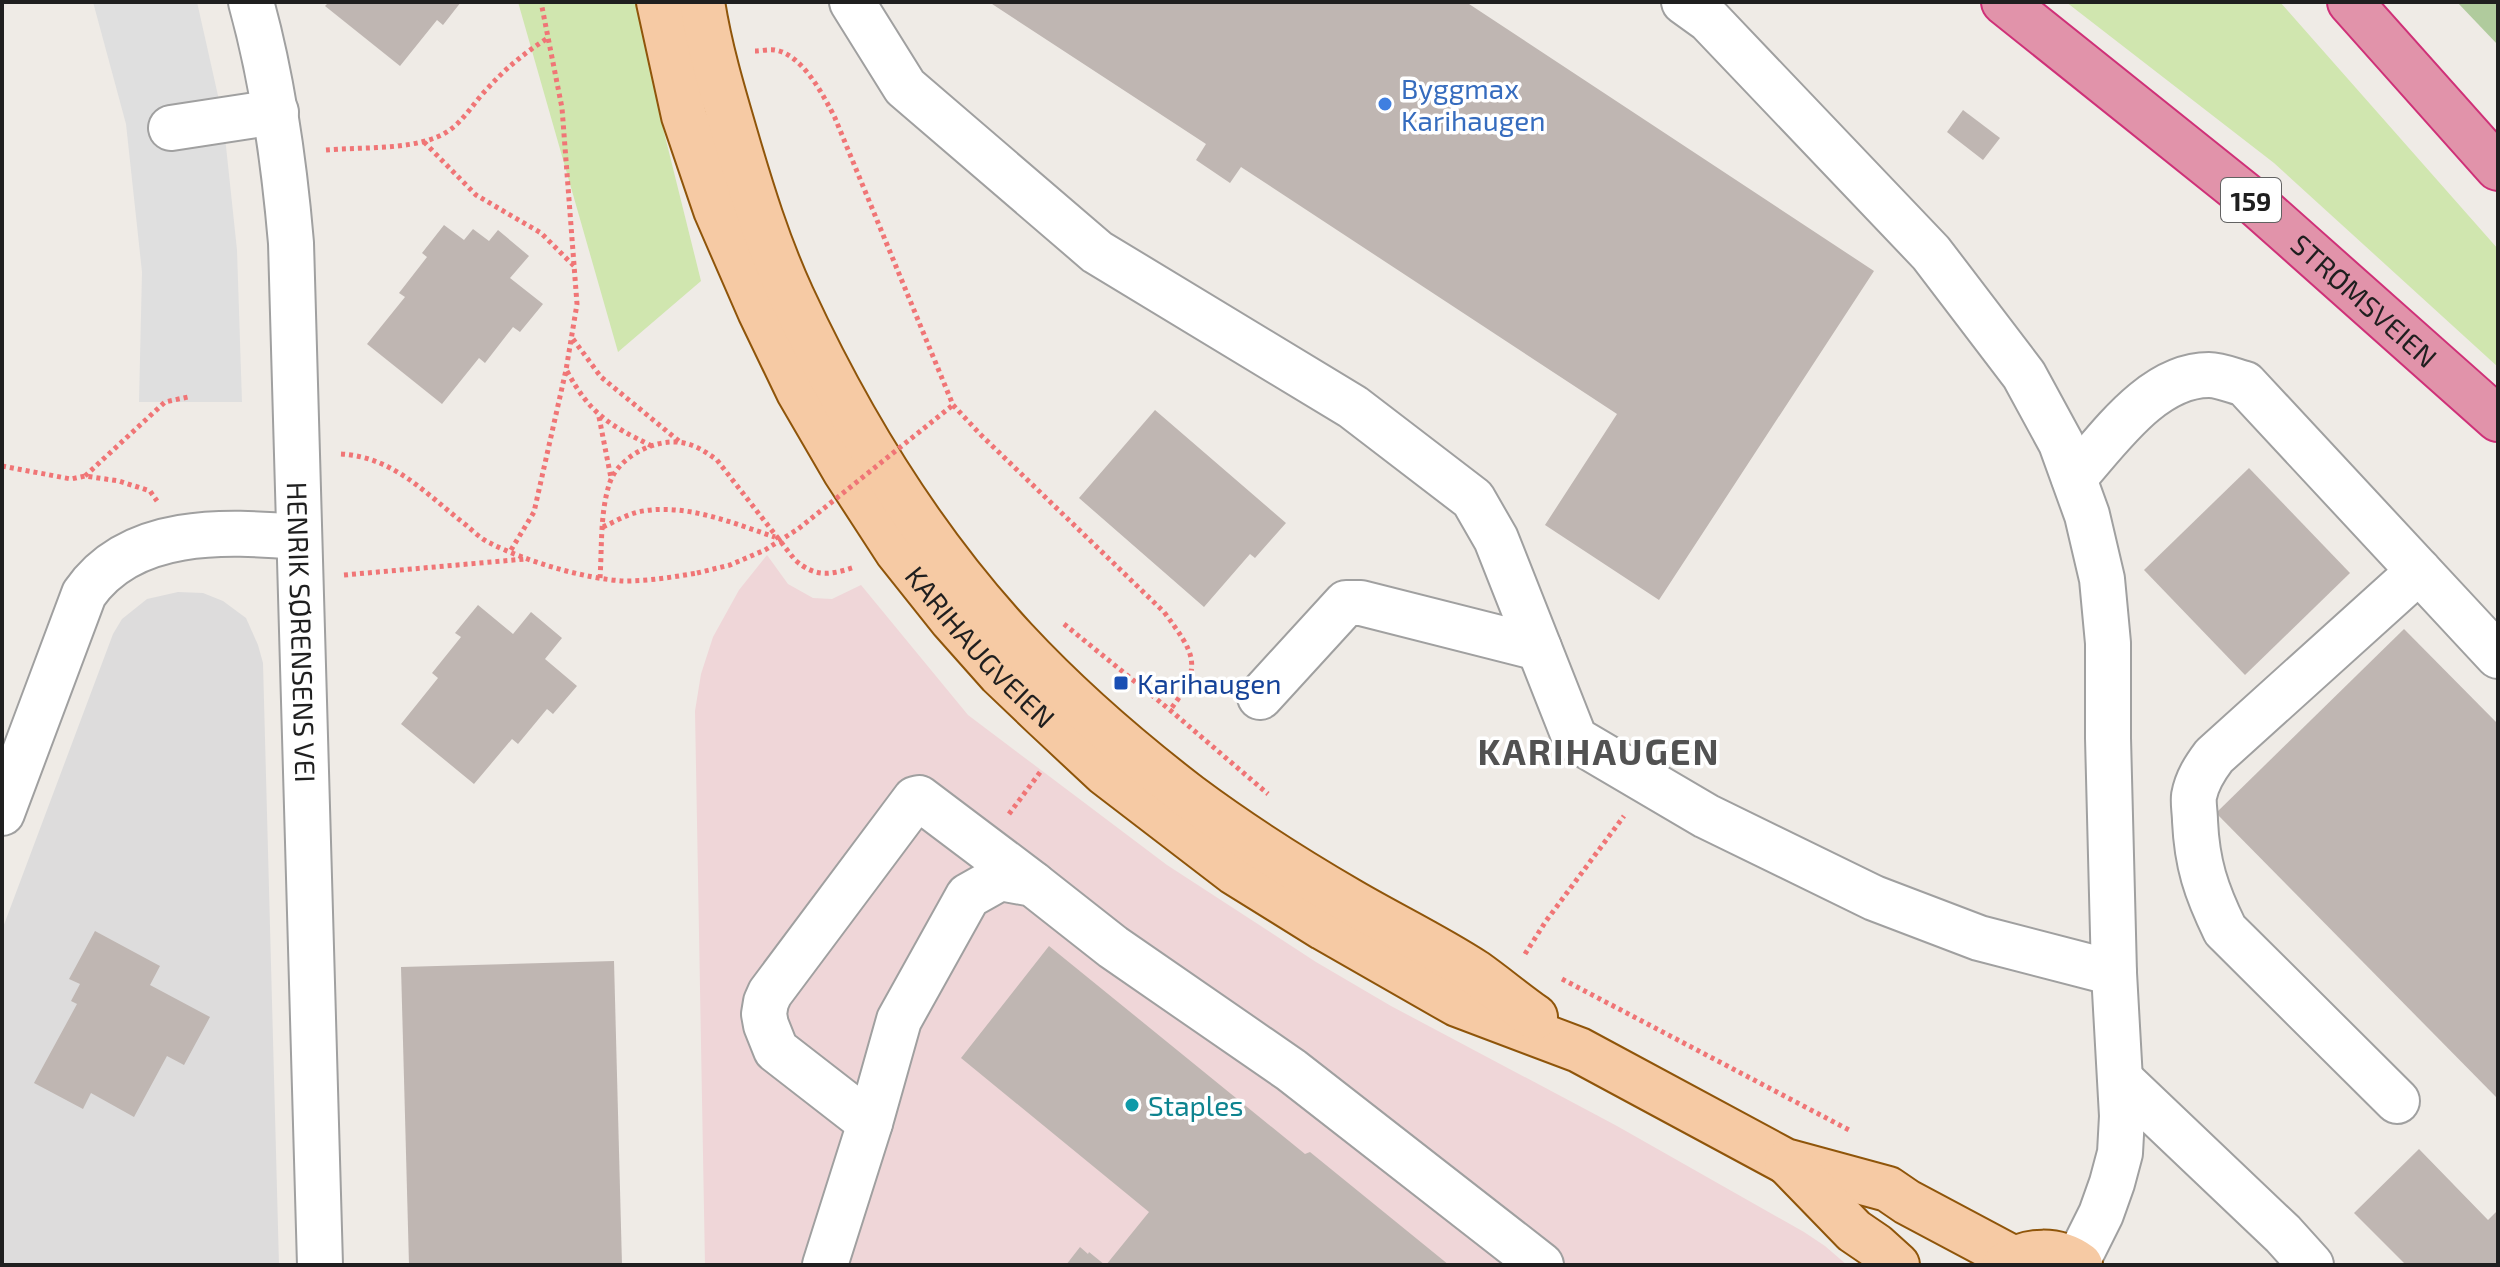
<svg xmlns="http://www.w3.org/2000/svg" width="2500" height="1267" font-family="'Exo 2',sans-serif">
<rect width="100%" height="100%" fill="#efebe6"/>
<path fill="#dddcdc" d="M178,592L203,593L223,601L246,618L258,645L263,663L279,1265H2V930L113,634L122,619L147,599Z"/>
<path fill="#efd6d8" d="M767,555L788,584L813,598L832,599L861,585L968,715L1167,865L1316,962L1391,1006L1617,1126L1804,1232L1825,1246L1847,1265H705L695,711L701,674L713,637L739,590Z"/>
<g fill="#d0e6af">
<path d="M518,2H657L662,124L701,281L618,352Z"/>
<path d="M2066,2H2280L2498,249V367L2274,163Z"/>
</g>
<path fill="#b0cb9d" d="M2458,2H2498V45L2457,2Z"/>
<path fill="#dfdfdf" d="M93,2H197L223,118L237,250L242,402H139L142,272L126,124Z"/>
<g fill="#bfb6b2">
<path d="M329,2H461L443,25L437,20L400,66L325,6Z"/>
<path d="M989,2H1466L1874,271L1659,600L1545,525L1617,414L1241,167L1230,183L1196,160L1206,144Z"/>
<path d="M1963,110L2000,138L1983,160L1947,132Z"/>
<path d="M444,225L464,240L473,229L489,241L498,230L529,256L510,278L543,304L520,332L513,327L485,363L479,358L442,404L367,344L405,297L399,293L427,257L422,253Z"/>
<path d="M1155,410L1286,523L1255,558L1250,554L1204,607L1079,498Z"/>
<path d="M2249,468L2350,573L2245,675L2144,570Z"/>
<path d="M478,605L513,634L531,612L562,638L545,659L577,686L553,714L547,709L518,744L512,739L474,784L401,724L438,678L432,673L461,637L455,633Z"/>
<path d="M2404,629L2498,724V1099L2216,813Z"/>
<path d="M95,931L160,966L150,985L210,1017L184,1065L167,1056L134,1117L91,1093L83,1109L34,1083L77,1004L71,1001L80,984L69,979Z"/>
<path d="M1049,946L1305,1154L1310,1152L1449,1265H1106L1149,1212L961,1058Z"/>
<path d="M614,961L622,1265H409L401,967Z"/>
<path d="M2419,1149L2488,1220L2498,1210V1265H2406L2354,1213Z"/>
<path d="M1080,1247L1088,1254L1089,1252L1105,1265H1066Z"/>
</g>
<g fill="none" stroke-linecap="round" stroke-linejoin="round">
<g stroke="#a0a0a0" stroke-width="48">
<g id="minor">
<path id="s1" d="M251,2C273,81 284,161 291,243L320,1265"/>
<path d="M852,2L905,87L1097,252L1353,407L1473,499L1496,539L1575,739L1706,816L1874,898L1979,938L2114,973"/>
<path d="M1684,2L1709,20L1931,253L2024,375L2061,443L2087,515L2102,579L2108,643V738L2114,973L2122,1116L2120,1153L2112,1183L2101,1214L2077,1262"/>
<path d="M171,128L276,112"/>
<path d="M2074,478C2109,439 2152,375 2209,375C2220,375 2234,381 2245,384L2498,656"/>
<path d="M1260,697L1346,603H1361L1539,648"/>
<path d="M2,813L84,594C131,526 225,531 298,537"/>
<path d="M2121,1080L2283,1234L2311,1265"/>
<path d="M2397,1101L2225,930C2206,891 2197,864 2195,821C2195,813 2193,803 2194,796C2197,780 2205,768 2214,756L2419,571"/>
<path d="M870,1123L776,1050L766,1025L764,1014L766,1002L770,993L915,799L919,798L1033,884"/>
<path d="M825,1265L870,1123L899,1020L968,896L1000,878L1033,884L1113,947L1291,1070L1541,1265"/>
</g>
</g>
<g stroke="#8f550a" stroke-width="48">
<g id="major">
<path id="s2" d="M659,2L684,116L716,210L760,311L799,392L845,471L897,551L952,620L1000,674L1044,716L1105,773L1234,872L1324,928L1457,1004L1579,1050L1785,1161L1888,1189L1907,1202L2014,1259"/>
<path d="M702,2C709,47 722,91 735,135C751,190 768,245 792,297C849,420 923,541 1015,640C1068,697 1128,749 1189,796C1240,834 1295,869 1350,901C1391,925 1435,946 1475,972C1496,987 1515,1003 1535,1017"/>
<path d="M1787,1162L1854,1231L1876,1246L1897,1265"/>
<path d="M2005,1265C2028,1249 2057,1248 2080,1265"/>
</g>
</g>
<g stroke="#cf3178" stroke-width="48">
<g id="highway">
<path id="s3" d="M2004,2L2255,203L2498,419"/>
<path d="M2350,2L2498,168"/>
</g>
</g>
<g stroke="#f07576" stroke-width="5" stroke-dasharray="4 4" stroke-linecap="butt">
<path d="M755,51C761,51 769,49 775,50C802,54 824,96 835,118L953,405L981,435L1164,612C1195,654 1204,666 1170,710"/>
<path d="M424,142L476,195L541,233L576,268"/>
<path d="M326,150C360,147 406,150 437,137C460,128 470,107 486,90C505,69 524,53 548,38"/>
<path d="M573,339L601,377L680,442"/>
<path d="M567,371C590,414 609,425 652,446"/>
<path d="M599,417L611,478"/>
<path d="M341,454C394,457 426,494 466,525C473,531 481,539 490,543C525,561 585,579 624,581C649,581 673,577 697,573"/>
<path d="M2,466L71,479L85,476L119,481L150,491L157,501"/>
<path d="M85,476L165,402L188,397"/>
<path d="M603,527C614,522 626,515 638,512C684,502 732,523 775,537"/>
<path d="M511,550L534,512L566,370L577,304L562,108L541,2"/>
<path d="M344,575L525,559"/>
<path d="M600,578C602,548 600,514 609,485C617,457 656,437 684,443C697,446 706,452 717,460L795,560C816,578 830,575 855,567"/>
<path d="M1064,624L1170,710L1268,794"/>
<path d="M1009,814L1041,771"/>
<path d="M1525,954L1546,921L1624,816"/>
<path d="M1562,979L1851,1131"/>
</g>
<use href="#minor" stroke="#fff" stroke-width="44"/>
<use href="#major" stroke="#f6caa4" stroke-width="44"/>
<use href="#highway" stroke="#e193aa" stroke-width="44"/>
<path stroke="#f07576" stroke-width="5" stroke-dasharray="4 4" stroke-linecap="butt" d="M697,573L730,565L765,550L798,529L953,405"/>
</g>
<circle fill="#3f7fe0" stroke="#fff" stroke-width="3" cx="1385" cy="104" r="8"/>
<rect fill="#1a4fb4" stroke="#fff" stroke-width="3" x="1113" y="675" width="16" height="16" rx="4"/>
<circle fill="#0f9aa8" stroke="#fff" stroke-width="3" cx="1132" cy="1105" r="8"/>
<g text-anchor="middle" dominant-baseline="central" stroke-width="7" stroke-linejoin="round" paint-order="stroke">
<rect fill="#fff" stroke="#626262" stroke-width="2" x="2221" y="178" width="60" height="44" rx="6"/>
<g font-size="26" font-weight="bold" fill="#1f1f1f">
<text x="2251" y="200">159</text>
</g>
<g font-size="28" fill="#366cbe" stroke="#fff" text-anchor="start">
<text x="1401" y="88">Byggmax<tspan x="1401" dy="32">Karihaugen</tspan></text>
</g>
<g font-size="28" fill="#1f1f1f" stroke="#fff">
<text stroke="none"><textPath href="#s3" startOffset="468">STRØMSVEIEN</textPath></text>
<text stroke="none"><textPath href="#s1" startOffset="634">HENRIK SØRENSENS VEI</textPath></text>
<text stroke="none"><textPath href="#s2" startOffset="730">KARIHAUGVEIEN</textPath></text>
</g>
<g font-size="28" fill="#164399" stroke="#fff" text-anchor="start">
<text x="1137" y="683">Karihaugen</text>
</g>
<g font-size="28" fill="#0d838f" stroke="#fff" text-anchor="start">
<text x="1148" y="1105">Staples</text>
</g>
<g font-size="36" font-weight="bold" letter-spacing="2" fill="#525252" stroke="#fff">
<text x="1599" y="750">KARIHAUGEN</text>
</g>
</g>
<rect width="2500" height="1267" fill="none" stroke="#1f1f1f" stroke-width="8"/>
</svg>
